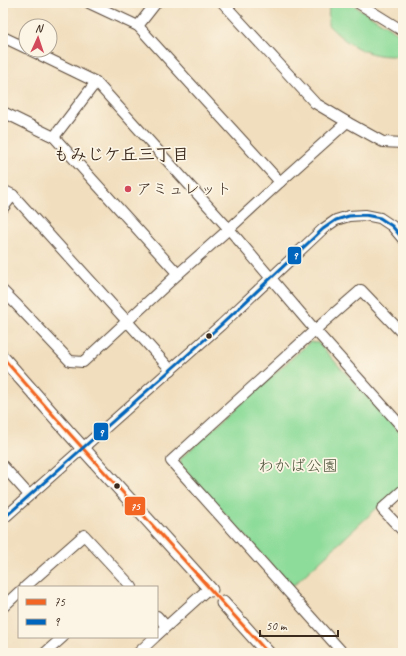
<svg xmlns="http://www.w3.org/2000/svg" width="406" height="656" font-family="Caveat,'Klee One',sans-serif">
<rect width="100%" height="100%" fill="#fcf5e5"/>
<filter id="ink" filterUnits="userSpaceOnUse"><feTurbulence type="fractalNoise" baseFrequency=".025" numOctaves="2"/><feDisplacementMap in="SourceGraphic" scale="8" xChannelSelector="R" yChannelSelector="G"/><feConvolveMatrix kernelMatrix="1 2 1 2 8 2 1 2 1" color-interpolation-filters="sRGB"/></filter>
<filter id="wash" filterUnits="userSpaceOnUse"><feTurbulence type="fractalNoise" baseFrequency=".012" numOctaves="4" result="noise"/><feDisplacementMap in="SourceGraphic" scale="16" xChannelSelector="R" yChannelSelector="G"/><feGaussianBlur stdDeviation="0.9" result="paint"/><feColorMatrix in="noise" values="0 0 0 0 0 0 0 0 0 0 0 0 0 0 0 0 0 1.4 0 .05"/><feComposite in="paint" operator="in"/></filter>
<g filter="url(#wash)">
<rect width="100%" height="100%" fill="#f1debe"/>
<g fill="#8ddc9a" stroke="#64835c">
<path d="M329,3H350L403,36V45L398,56C392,56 385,56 379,55C358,52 342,39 328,25Z"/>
<path d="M310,342L318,343L403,436V484L294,585L288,583L180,464L181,458Z"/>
</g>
</g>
<g filter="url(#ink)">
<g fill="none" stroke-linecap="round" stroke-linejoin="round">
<g stroke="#564536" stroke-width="12">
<g id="minor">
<path d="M89,3L138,26L280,182"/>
<path d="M223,3L315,103L347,122L383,142L403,143"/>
<path d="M358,3L403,31"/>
<path d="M138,26L156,3"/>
<path d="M3,37L26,48"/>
<path d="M30,50L96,82L229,229L315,330L403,428"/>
<path d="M3,112L54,137L178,274"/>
<path d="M54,137L96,82"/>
<path d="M3,190L13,195L171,370"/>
<path d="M3,208L13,195"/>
<path d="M3,291L16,304L70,361L83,362L178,274L229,229L280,182L347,122"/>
<path d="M3,466L29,495"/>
<path d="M403,490L382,509L403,531"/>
<path d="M3,519L221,325L323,229L336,220L349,216L365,215L380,218L392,226L403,239"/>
<path d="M25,587L84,535L132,587"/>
<path d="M3,607L19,592"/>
<path d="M157,616L166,626"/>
<path d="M157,635L209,588"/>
<path d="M45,653L63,637"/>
<path d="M138,653L155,637"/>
<path d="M343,653L171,461L315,330L361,290L403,334"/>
</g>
</g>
<g stroke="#564536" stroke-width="15">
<g id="tertiary">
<path d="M3,358L69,433L211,590"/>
<path d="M223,603L268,653"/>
</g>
</g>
<use href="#minor" stroke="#fff" stroke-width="10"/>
<use href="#tertiary" stroke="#fff" stroke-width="13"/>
<g stroke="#fcf5e5" stroke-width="6">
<path id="bus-1" d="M3,358L69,433L268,653"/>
</g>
<g stroke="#fcf5e5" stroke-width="6">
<path id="bus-2" d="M3,519L221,325L323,229L336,220L349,216L365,215L380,218L392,226L403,239"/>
</g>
<use href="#bus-1" stroke="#f26522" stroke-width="3"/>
<use href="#bus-2" stroke="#0065bd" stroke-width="3"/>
</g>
</g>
<circle fill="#d1495b" stroke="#fcf5e5" stroke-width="1.5" cx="128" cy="189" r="4"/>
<g fill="#3b2a1e" stroke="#fcf5e5" stroke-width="1.5">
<circle cx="209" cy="336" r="3.5"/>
<circle cx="117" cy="486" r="3.5"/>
</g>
<g text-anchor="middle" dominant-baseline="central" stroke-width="3.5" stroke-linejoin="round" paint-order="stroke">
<g font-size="16" fill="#3b2a1e" stroke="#fcf5e5" text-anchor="start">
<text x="136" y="189">アミュレット</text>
</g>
<g font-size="16" fill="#50563d" stroke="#fcf5e5">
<text x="298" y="466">わかば公園</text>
</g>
<g font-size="17" font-weight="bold" fill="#3b2a1e" stroke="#fcf5e5">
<text x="121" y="154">もみじケ丘三丁目</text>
</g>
</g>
<g stroke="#fcf5e5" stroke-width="1.5">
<rect x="287" y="246" width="15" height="19" rx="4" fill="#0065bd"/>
<rect x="93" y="422" width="16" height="19" rx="4" fill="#0065bd"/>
<rect x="124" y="496" width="22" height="20" rx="4" fill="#f26522"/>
</g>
<g font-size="11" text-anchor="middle" font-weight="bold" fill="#fff">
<text x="295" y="259">9</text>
<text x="101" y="436">9</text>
<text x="135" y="510">75</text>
</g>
<rect width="406" height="656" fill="none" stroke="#fcf5e5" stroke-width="16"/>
<rect x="18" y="586" width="140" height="52" fill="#fcf5e5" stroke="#afa495"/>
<rect x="26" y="599" width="20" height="6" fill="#f26522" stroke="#afa495"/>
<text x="54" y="606" font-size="12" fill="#3b2a1e">75</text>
<rect x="26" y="619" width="20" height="6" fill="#0065bd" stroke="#afa495"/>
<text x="54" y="626" font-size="12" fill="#3b2a1e">9</text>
<g transform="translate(38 38) rotate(3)"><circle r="19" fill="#fcf5e5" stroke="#afa495"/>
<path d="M0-3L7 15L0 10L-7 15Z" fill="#d1495b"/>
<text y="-6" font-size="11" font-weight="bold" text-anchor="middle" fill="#3b2a1e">N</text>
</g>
<path d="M260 630v6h78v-6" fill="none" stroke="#3b2a1e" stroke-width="2"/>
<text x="266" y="630" font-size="12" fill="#3b2a1e" stroke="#fcf5e5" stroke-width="3" paint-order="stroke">50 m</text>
</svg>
